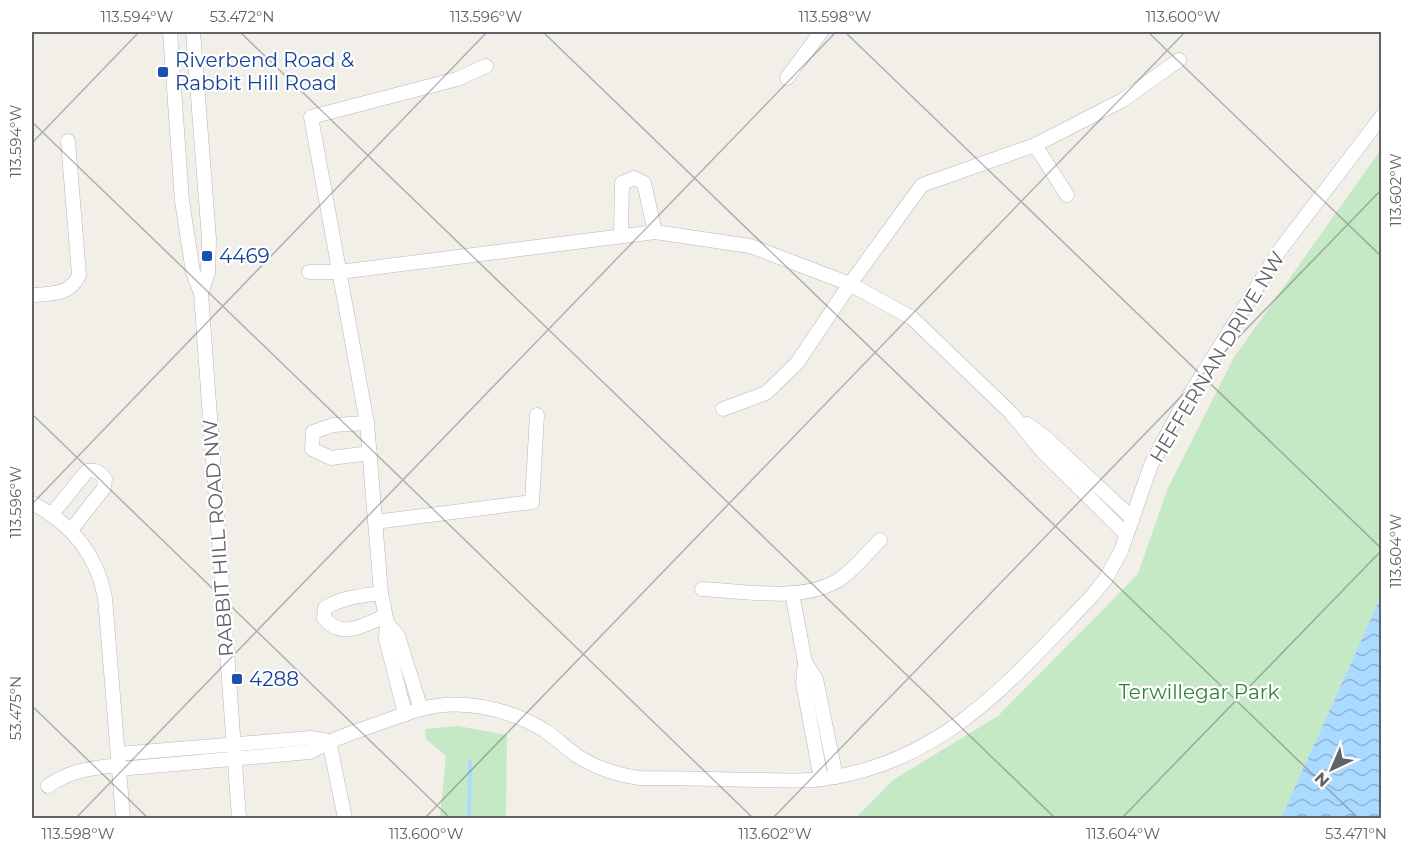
<svg xmlns="http://www.w3.org/2000/svg" width="1413" height="850" font-family="Montserrat,sans-serif">
<defs>
<pattern id="water-waves" width="16" height="10" patternUnits="userSpaceOnUse" patternTransform="scale(1.5)"><rect width="16" height="10" fill="#aadaff"/><path d="M0 5q4-4 8 0t8 0" fill="none" stroke="#8eb4d2"/></pattern>
</defs>
<rect width="100%" height="100%" fill="#f1efe8"/>
<g fill="#c5e8c5">
<path d="M1381,149V596L1281,818H856L893,780L998,716L1138,574L1167,490L1233,359Z"/>
<path d="M458,726L507,735L506,818H440L446,756L426,739L425,729Z"/>
</g>
<path fill="url(#water-waves)" d="M1381,596V818H1281Z"/>
<g fill="none" stroke-linecap="round" stroke-linejoin="round">
<path stroke="#aadaff" stroke-width="4" d="M469,818L470,762"/>
<g stroke="#b5b8bc" stroke-width="15">
<g id="minor">
<path d="M170,32L182,201L193,272L201,293L239,818"/>
<path d="M193,32L209,239L208,273L201,293"/>
<path d="M787,78L821,32"/>
<path d="M1035,145L1067,195"/>
<path d="M621,235L622,183L634,178L644,183L655,232"/>
<path d="M309,272H339L655,232L750,246L850,284L912,318L1011,413L1043,452L1126,534"/>
<path d="M32,295C50,294 71,295 79,275L68,141"/>
<path d="M723,409L766,393L797,363L850,284L922,185L1035,145L1123,100L1179,60"/>
<path d="M367,423L333,425L313,432L312,449L331,458L370,453"/>
<path d="M1027,424L1046,438L1132,518"/>
<path d="M32,503C71,523 97,555 105,598L123,818"/>
<path d="M52,514L87,471C96,469 100,473 105,479L104,488L71,530"/>
<path d="M375,522L532,502L537,415"/>
<path d="M702,589C743,591 804,603 840,579C855,569 867,553 880,540"/>
<path d="M381,593C362,596 342,597 325,608L324,618C342,640 364,625 385,616"/>
<path d="M792,593L805,662L803,683L821,779"/>
<path d="M387,623L398,636L421,709"/>
<path d="M805,662L816,679L836,777"/>
<path d="M405,714L386,639L387,623L381,593L367,423L311,117L457,79L486,66"/>
<path d="M329,741L345,818"/>
<path d="M118,754L310,738L329,741"/>
<path d="M119,769L310,752C332,739 354,732 377,724C392,719 406,713 421,709C462,698 507,708 544,730C555,737 565,747 576,755C596,768 617,775 640,778C678,778 716,779 754,780C777,780 800,782 822,779C944,763 1012,679 1091,597L1105,580L1121,551L1151,465L1179,412L1280,250L1382,116"/>
<path d="M48,786C70,770 93,768 119,765"/>
</g>
</g>
<use href="#minor" stroke="#fff" stroke-width="14"/>
</g>
<path fill="none" stroke="#5f6368" stroke-width="1.5" stroke-opacity="0.45" d="M240,32L1055,818M543,32L1358,818M845,32L1382,549M1148,32L1382,257M32,122L753,818M32,143L139,32M32,414L450,818M32,504L487,32M32,706L148,818M76,818L836,32M425,818L1185,32M773,818L1382,189M1122,818L1382,550"/>
<g fill="#1a4fb4" stroke="#fff" stroke-width="2">
<rect x="157" y="66" width="12" height="12" rx="3"/>
<rect x="201" y="250" width="12" height="12" rx="3"/>
<rect x="231" y="673" width="12" height="12" rx="3"/>
</g>
<g text-anchor="middle" dominant-baseline="central" stroke-width="4.5" stroke-linejoin="round" paint-order="stroke">
<g font-size="20" fill="#164399" stroke="#fff" text-anchor="start">
<text x="175" y="60">Riverbend Road &amp;<tspan x="175" dy="23">Rabbit Hill Road</tspan></text>
<text x="219" y="256">4469</text>
<text x="249" y="679">4288</text>
</g>
<g font-size="20" fill="#5f6368" stroke="#fff">
<text transform="translate(1217 357) rotate(-59)">HEFFERNAN DRIVE NW</text>
<text transform="translate(218 538) rotate(-94)">RABBIT HILL ROAD NW</text>
</g>
<g font-size="20" fill="#348238" stroke="#fff">
<text x="1199" y="692">Terwillegar Park</text>
</g>
</g>
<rect width="1413" height="850" fill="none" stroke="#ffffff" stroke-width="66"/>
<g transform="translate(1332 769) rotate(224)" stroke="#ffffff" stroke-width="4.5" paint-order="stroke">
<path d="M0-4.5L10 22L0 15L-10 22Z" fill="#5f6368"/>
<text y="-9" font-size="16" font-weight="bold" text-anchor="middle" fill="#5f6368">N</text>
</g>
<rect x="33" y="33" width="1347" height="784" fill="none" stroke="#5f6368" stroke-width="2"/>
<g font-size="15" text-anchor="middle" fill="#5f6368">
<text x="137" y="22">113.594°W</text>
<text x="242" y="22">53.472°N</text>
<text x="486" y="22">113.596°W</text>
<text x="835" y="22">113.598°W</text>
<text x="1183" y="22">113.600°W</text>
<text transform="translate(16 141) rotate(-90)" y="5">113.594°W</text>
<text transform="translate(1396 190) rotate(-90)" y="5">113.602°W</text>
<text transform="translate(16 502) rotate(-90)" y="5">113.596°W</text>
<text transform="translate(1396 551) rotate(-90)" y="5">113.604°W</text>
<text transform="translate(16 708) rotate(-90)" y="5">53.475°N</text>
<text x="78" y="839">113.598°W</text>
<text x="426" y="839">113.600°W</text>
<text x="775" y="839">113.602°W</text>
<text x="1123" y="839">113.604°W</text>
<text x="1356" y="839">53.471°N</text>
</g>
</svg>
